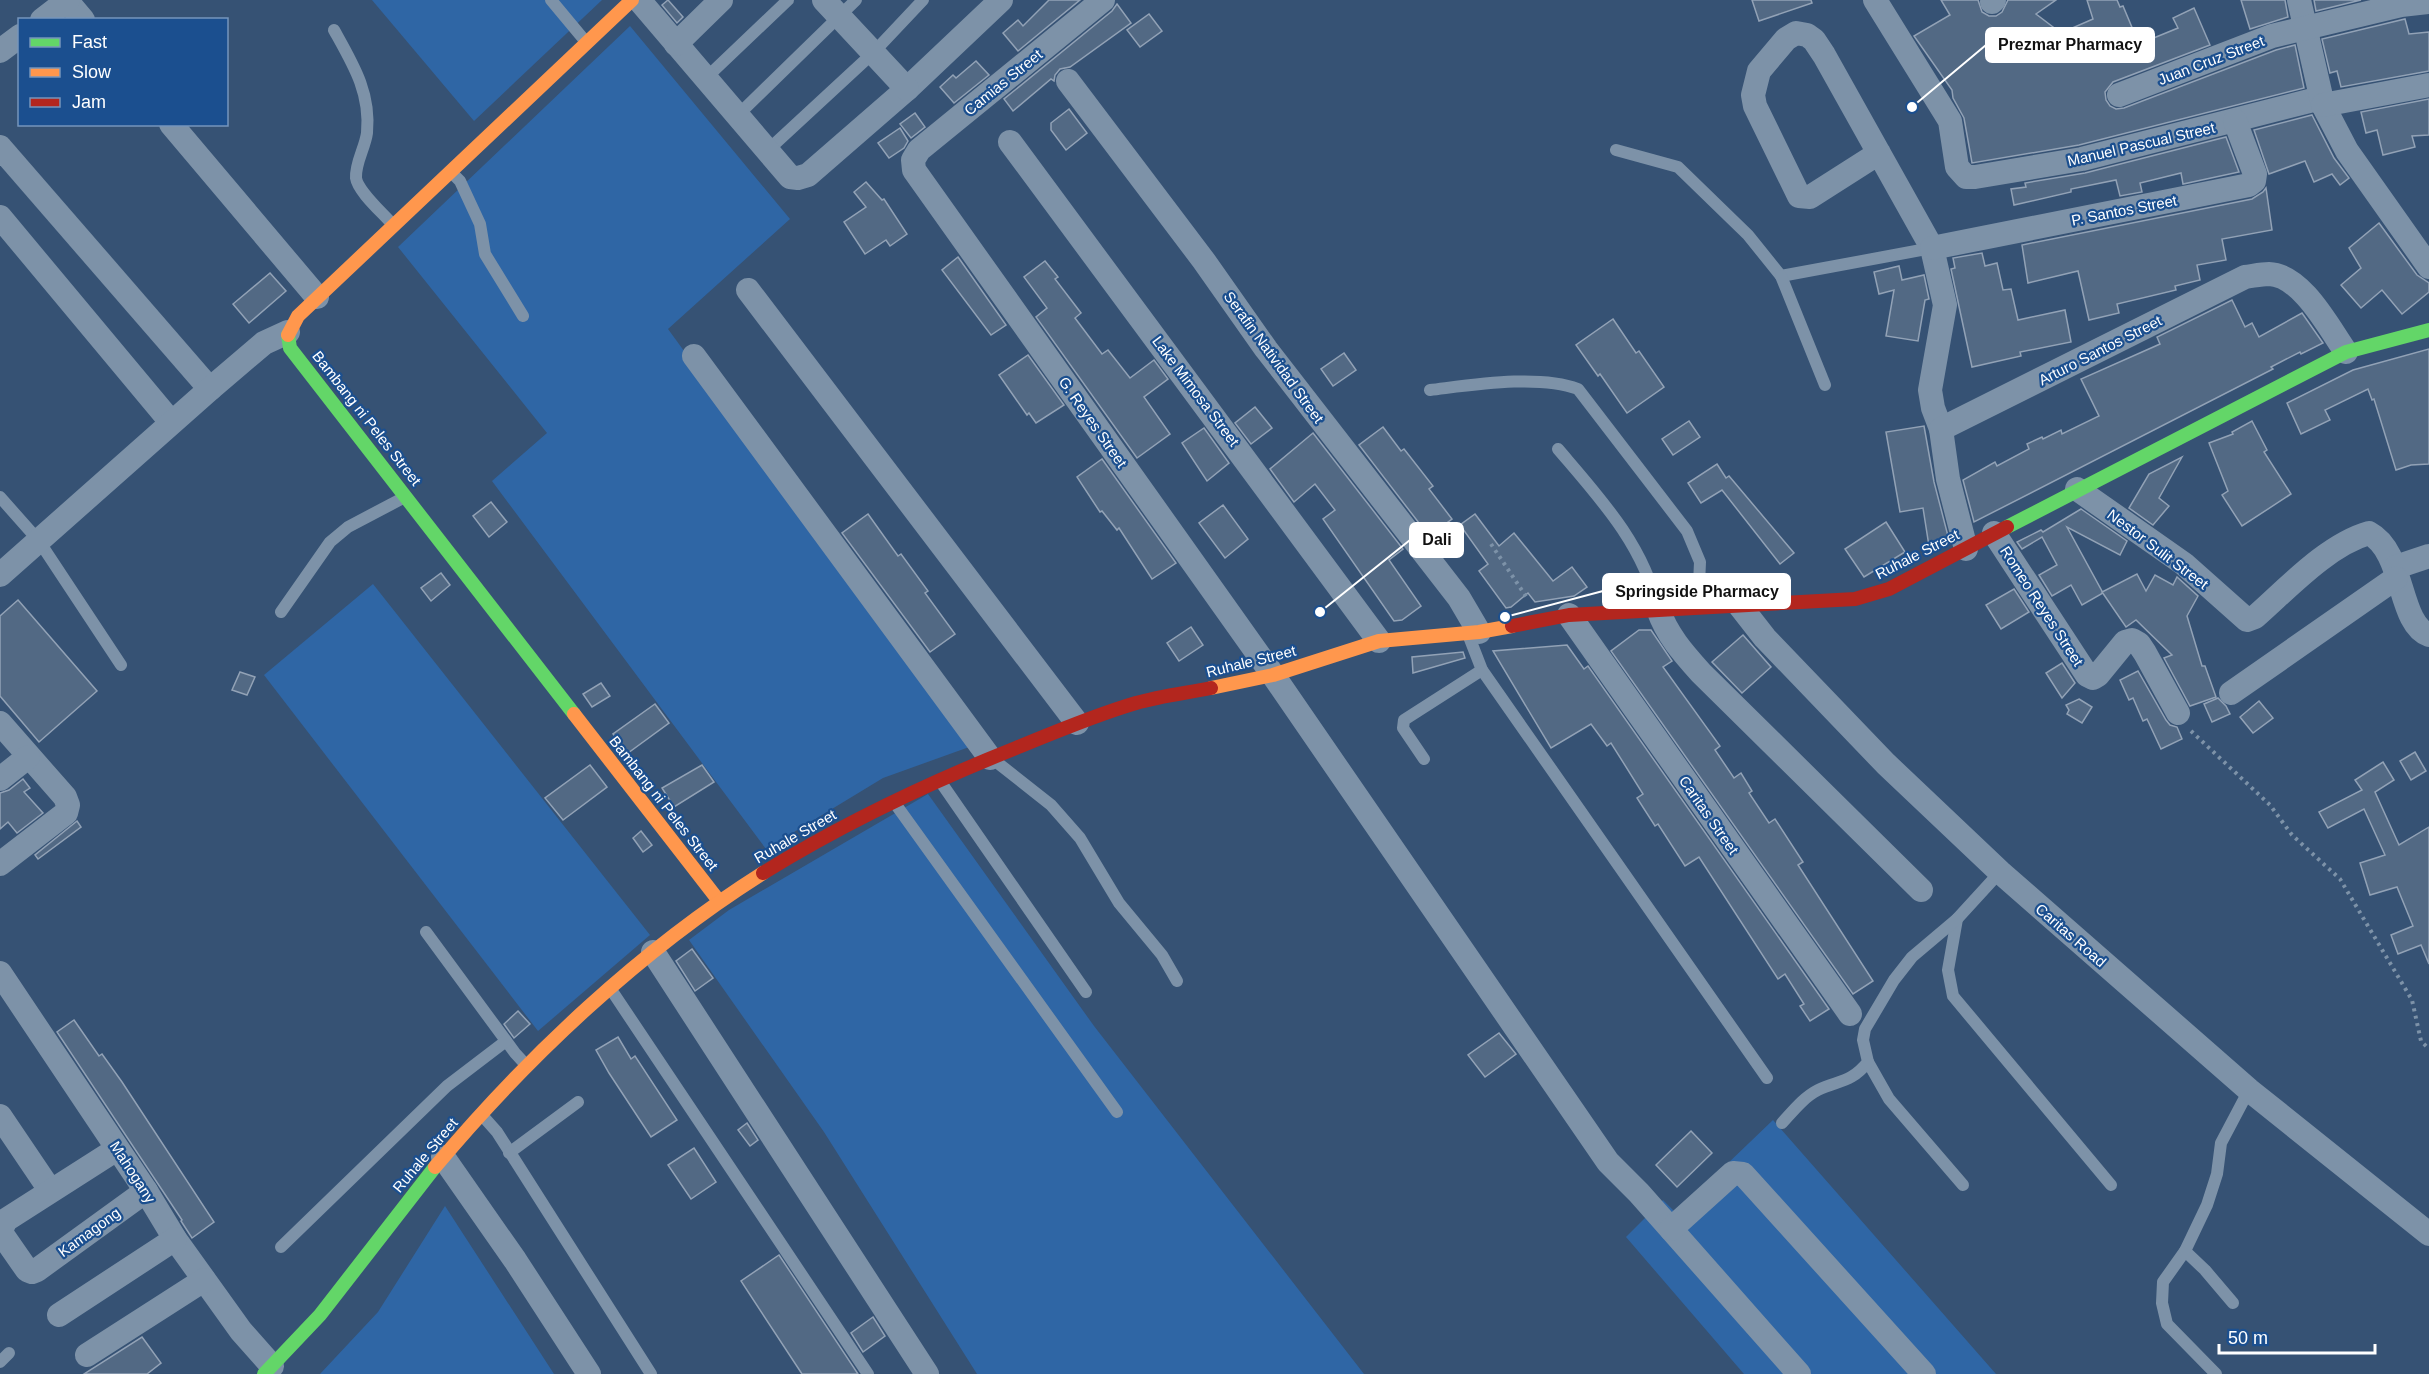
<svg xmlns="http://www.w3.org/2000/svg" width="2429" height="1374" font-family="Arial,sans-serif">
<rect width="100%" height="100%" fill="#365274"/>
<g fill="#2f66a5">
<path d="M372,0H602L474,121Z"/>
<path d="M630,26L790,219L668,329L972,746L883,778L766,849L492,481L547,433L398,247Z"/>
<path d="M373,584L650,935L538,1031L264,675Z"/>
<path d="M928,794L1094,1026L1364,1374H977L824,1132L689,940L729,910Z"/>
<path d="M1773,1120L1996,1374H1744L1626,1237L1663,1200L1676,1213Z"/>
<path d="M445,1206L554,1374H320L378,1312Z"/>
</g>
<g fill="#526984" stroke="#92a2b6" stroke-width="1.5">
<path d="M668,0L683,17L677,23L662,5Z"/>
<path d="M1049,0H1080L1018,51L1003,33L1018,20L1023,26Z"/>
<path d="M1752,0H1811L1812,3L1759,21Z"/>
<path d="M1941,0H1978L1982,12L1989,16H1996L2002,12L2008,0H2056L2036,14L2061,33L2093,19L2087,0H2117L2120,7L2123,6L2139,44L2178,28L2173,18L2194,8L2210,45L2113,82L2105,92L2106,100L2110,106L2116,109L2124,108L2276,50L2295,45L2304,88L2079,145L1972,163L1964,118L1953,98L1952,90L1914,36L1950,15Z"/>
<path d="M2241,0H2285L2288,17L2250,29Z"/>
<path d="M2314,0H2361L2316,11Z"/>
<path d="M1117,4L1131,23L1070,67L1060,69L1055,75L1054,81L1051,79L1013,111L1004,99L1112,11Z"/>
<path d="M1149,14L1162,31L1140,47L1127,30Z"/>
<path d="M2405,19L2409,34L2429,32V71L2341,87L2337,71L2330,73L2322,39Z"/>
<path d="M976,61L989,75L954,103L940,87L953,75L956,78Z"/>
<path d="M2429,99V135L2412,136L2415,147L2383,155L2377,130L2366,133L2361,112Z"/>
<path d="M1069,109L1087,133L1066,150L1051,130V123Z"/>
<path d="M915,113L925,127L911,138L900,124Z"/>
<path d="M2312,115L2334,158L2349,178L2340,185L2332,174L2314,182L2305,161L2269,174L2254,130Z"/>
<path d="M900,128L908,141L904,148L889,158L878,143Z"/>
<path d="M2226,137L2239,172L2183,184L2181,173L2140,183L2142,192L2120,196L2116,180L2071,189V192L2014,205L2011,189L2026,187L2025,183L2085,173Z"/>
<path d="M866,182L882,200L884,199L907,234L890,246L886,240L865,254L844,222L866,207L854,192Z"/>
<path d="M2266,188L2272,230L2222,239L2226,260L2197,265L2200,280L2175,286L2176,290L2117,304L2119,313L2089,320L2078,271L2028,283L2022,245L2252,199L2263,192Z"/>
<path d="M2379,223L2417,275L2429,283V292L2402,314L2382,290L2361,308L2341,285L2361,268L2349,248Z"/>
<path d="M1982,253L1985,266L1997,263L2003,290L2011,289L2018,320L2065,310L2071,342L2020,352L2021,356L1972,367L1951,269L1955,268L1953,258Z"/>
<path d="M958,257L1006,325L991,335L942,270Z"/>
<path d="M1045,261L1058,277L1055,279L1081,313L1075,318L1102,354L1108,350L1130,378L1154,360L1168,379L1144,397L1170,434L1137,458L1036,317L1047,308L1024,277Z"/>
<path d="M1899,266L1902,280L1924,275L1929,299L1925,300L1918,341L1886,336L1894,290L1879,294L1874,272Z"/>
<path d="M270,273L286,291L249,323L233,304Z"/>
<path d="M2232,300L2245,327L2252,323L2259,337L2302,313L2323,343L2301,354L2300,352L2271,367L2273,369L1974,522L1963,480L1995,462L1997,466L2029,449L2027,444L2042,437L2043,439L2061,430L2062,434L2099,416L2081,379L2160,344L2157,337Z"/>
<path d="M1613,319L1636,353L1639,351L1664,387L1627,413L1600,374L1598,376L1576,345Z"/>
<path d="M2429,349V464L2411,465L2396,470L2374,399L2372,400L2368,389L2325,410L2330,420L2301,434L2287,403L2353,370Z"/>
<path d="M1344,353L1356,370L1333,386L1321,369Z"/>
<path d="M1028,355L1064,405L1036,423L1029,413L1027,415L999,375Z"/>
<path d="M1255,407L1272,428L1251,444L1235,423Z"/>
<path d="M1689,421L1700,437L1673,455L1662,439Z"/>
<path d="M2252,421L2267,450L2264,452L2291,494L2242,526L2222,495L2228,491L2209,443L2233,434L2232,432Z"/>
<path d="M1924,426L1934,482L1948,536L1929,546L1923,508L1900,512L1886,432Z"/>
<path d="M1383,427L1401,451L1404,449L1433,486L1429,489L1452,519L1429,536L1359,445Z"/>
<path d="M1204,428L1229,463L1207,481L1182,443Z"/>
<path d="M1313,433L1403,549L1389,560L1421,606L1402,620L1394,621L1323,519L1335,510L1315,484L1294,502L1270,469Z"/>
<path d="M2182,457L2159,498L2169,506L2153,525L2129,508L2149,474Z"/>
<path d="M1102,459L1176,563L1152,579L1119,528L1117,530L1102,511L1100,512L1077,477Z"/>
<path d="M1717,464L1726,478L1729,476L1794,553L1780,564L1722,490L1701,503L1688,483Z"/>
<path d="M491,502L507,522L489,537L473,516Z"/>
<path d="M1223,505L1248,539L1225,558L1199,523Z"/>
<path d="M2081,509L2127,541L2120,555L2067,527L2103,593L2082,605L2071,585L2052,596L2039,575L2057,565L2042,537L2022,549L2017,542L2041,530L2043,532Z"/>
<path d="M868,514L898,556L901,554L928,591L925,593L955,634L930,652L842,533Z"/>
<path d="M1475,514L1499,546L1514,533L1553,581L1572,567L1587,587L1574,596L1535,602L1528,593L1511,607L1506,608L1479,571L1488,564L1460,525Z"/>
<path d="M1886,522L1905,552L1864,577L1845,549Z"/>
<path d="M441,573L450,585L431,601L421,588Z"/>
<path d="M2137,574L2146,591L2155,575L2173,585L2177,577L2198,596L2187,616L2202,666H2205L2216,697L2190,706L2164,658L2172,655L2136,620L2126,627L2102,592Z"/>
<path d="M2014,589L2029,612L2001,629L1986,605Z"/>
<path d="M18,600L97,691L39,742L0,696V616Z"/>
<path d="M1191,627L1203,645L1179,661L1167,643Z"/>
<path d="M1639,630H1651L1672,661L1663,667L1720,746L1715,750L1734,778L1741,773L1752,791L1749,793L1769,823L1775,819L1803,862L1798,865L1873,981L1853,994L1611,651Z"/>
<path d="M1743,635L1771,667L1742,693L1712,662Z"/>
<path d="M1567,645L1584,669L1588,666L1829,1009L1810,1021L1800,1006L1804,1004L1785,974L1778,979L1699,857L1685,866L1658,824L1655,826L1637,798L1643,794L1611,743L1607,746L1591,724L1551,748L1493,651Z"/>
<path d="M1463,652L1465,658L1413,673L1412,657Z"/>
<path d="M2062,663L2075,683L2062,698L2046,673Z"/>
<path d="M2138,671L2166,720L2170,725L2177,727L2182,739L2161,749L2147,719L2143,721L2133,698L2129,700L2120,680Z"/>
<path d="M240,672L255,677L247,695L232,690Z"/>
<path d="M601,683L610,696L592,707L583,694Z"/>
<path d="M2218,698L2226,706L2230,714L2212,722L2204,704Z"/>
<path d="M2079,699L2092,707L2082,723L2067,714L2069,710L2066,705Z"/>
<path d="M2259,701L2273,718L2253,733L2240,717Z"/>
<path d="M655,704L669,723L628,753L613,734Z"/>
<path d="M2415,752L2426,771L2411,780L2400,761Z"/>
<path d="M2383,762L2394,780L2375,792L2399,845L2429,827V964L2421,945L2398,954L2391,935L2413,926L2397,887L2370,895L2360,863L2385,855L2364,809L2328,828L2319,812L2362,790L2355,780Z"/>
<path d="M590,765L607,787L563,820L545,798Z"/>
<path d="M702,765L714,782L674,807L662,788Z"/>
<path d="M23,779L30,788L24,792L43,813L17,833L8,822L0,829V793L9,790Z"/>
<path d="M77,821L81,827L38,859L35,855Z"/>
<path d="M641,831L652,845L643,852L633,838Z"/>
<path d="M692,949L713,978L695,991L676,961Z"/>
<path d="M518,1011L530,1024L514,1038L504,1024Z"/>
<path d="M74,1020L99,1056L102,1054L122,1082L214,1222L192,1238L181,1221L182,1220L57,1032Z"/>
<path d="M1499,1033L1516,1054L1485,1077L1468,1055Z"/>
<path d="M618,1037L631,1059L635,1056L677,1120L651,1137L609,1073L596,1050Z"/>
<path d="M747,1123L758,1140L750,1146L738,1130Z"/>
<path d="M1691,1131L1712,1153L1677,1187L1656,1165Z"/>
<path d="M694,1148L716,1182L691,1199L668,1165Z"/>
<path d="M779,1255L858,1374H802L741,1281Z"/>
<path d="M873,1317L885,1336L863,1352L851,1333Z"/>
<path d="M142,1337L161,1363L147,1374H84Z"/>
</g>
<g fill="none" stroke-linecap="round" stroke-linejoin="round">
<g stroke="#7d92a8" stroke-width="4" stroke-dasharray="3 4.5" stroke-linecap="butt">
<path d="M1491,544L1527,598"/>
<path d="M2191,731L2270,805L2292,835L2340,879L2412,1000L2421,1041L2429,1049"/>
</g>
<g stroke="#7d92a8" stroke-width="12">
<path d="M551,0L586,42"/>
<path d="M334,30C353,64 371,93 367,133C365,148 355,163 356,178C358,192 384,214 393,225"/>
<path d="M706,78L788,0"/>
<path d="M737,116L856,0"/>
<path d="M1616,150L1678,167L1748,235L1781,276L1932,248"/>
<path d="M767,151L873,53L923,0"/>
<path d="M451,172L460,181L480,224L485,254L523,316"/>
<path d="M1781,276L1825,385"/>
<path d="M1430,390C1472,385 1538,374 1578,389L1687,531L1700,562L1698,607"/>
<path d="M1558,449C1599,497 1644,545 1658,609"/>
<path d="M0,497L39,541L121,665"/>
<path d="M281,612L330,542L348,527L403,498"/>
<path d="M1468,634L1482,670L1767,1078"/>
<path d="M1424,759L1403,728L1404,720L1482,670"/>
<path d="M994,760L1051,805L1080,838L1119,903L1162,955L1177,981"/>
<path d="M940,781L1086,992"/>
<path d="M894,802L1117,1112"/>
<path d="M1957,919L1948,970L1953,996L2111,1185"/>
<path d="M426,932L515,1053L526,1065"/>
<path d="M612,991L868,1374"/>
<path d="M1868,1062L1889,1099L1963,1185"/>
<path d="M481,1114L497,1132L651,1374"/>
<path d="M1782,1123C1793,1111 1804,1097 1818,1090C1839,1080 1851,1083 1868,1062L1863,1040L1865,1029L1894,980L1912,957L1957,919L2000,872"/>
<path d="M509,1153L578,1102"/>
<path d="M281,1247L447,1086L506,1041"/>
<path d="M2185,1251L2163,1282L2162,1303L2167,1324L2216,1374"/>
<path d="M2233,1303L2205,1270L2185,1251L2207,1205L2217,1174L2221,1143L2249,1090"/>
<path d="M0,1362L9,1353"/>
</g>
<g stroke="#7d92a8" stroke-width="24">
<path d="M639,0L790,177L798,178L808,175L907,89L1001,0"/>
<path d="M824,0L907,89"/>
<path d="M1103,0L919,150L913,160L914,170L1273,675L1608,1162L1639,1193L1799,1374"/>
<path d="M1875,0L1950,121L1957,167L1966,177H1975L2082,159L2321,98"/>
<path d="M2299,0L2323,105L2347,151L2429,267"/>
<path d="M67,1L83,20"/>
<path d="M1992,2L1994,0"/>
<path d="M42,20L68,0"/>
<path d="M676,44L721,0"/>
<path d="M0,51L20,36"/>
<path d="M1068,81L1204,261L1266,349L1459,598L1479,632"/>
<path d="M2119,95L2272,36L2401,5L2429,2"/>
<path d="M2323,105L2429,85"/>
<path d="M171,124L317,297"/>
<path d="M1010,142L1379,641"/>
<path d="M0,147L210,389"/>
<path d="M1879,153L1810,197L1799,196L1755,106L1753,95L1759,71L1786,39L1796,33L1807,35L1814,40L1824,55L1932,248L1945,305L1930,390L1933,408L1941,429"/>
<path d="M0,217L171,422"/>
<path d="M1932,248L2249,185L2254,181L2255,174L2235,121"/>
<path d="M748,290L1077,723"/>
<path d="M694,356L990,758"/>
<path d="M2077,489L2184,564L2247,620L2255,617C2287,589 2327,545 2369,533C2405,552 2398,624 2429,635"/>
<path d="M1994,533L2087,675L2093,678L2098,675L2125,642L2132,640L2139,644L2145,653L2178,713"/>
<path d="M1966,549L1948,479L1941,429L2245,277C2253,276 2261,274 2269,274C2302,275 2329,328 2346,352"/>
<path d="M2396,567L2429,556"/>
<path d="M0,575L210,389L264,343L288,332"/>
<path d="M1740,606L1765,638L1886,764L2000,872L2249,1090L2429,1234"/>
<path d="M1658,609C1667,635 1683,653 1701,673L1921,890"/>
<path d="M1569,615L1850,1014"/>
<path d="M2231,693L2396,578"/>
<path d="M0,723L65,797L68,805L66,813L0,864"/>
<path d="M0,779L28,757"/>
<path d="M653,952L927,1374"/>
<path d="M0,973L146,1191L175,1239L241,1331L272,1366"/>
<path d="M0,1116L50,1190"/>
<path d="M117,1149L6,1220L2,1228V1234L27,1270L32,1272L37,1270L146,1191"/>
<path d="M443,1157L515,1260L589,1374"/>
<path d="M1671,1229L1733,1173L1743,1174L1924,1374"/>
<path d="M59,1315L175,1239"/>
<path d="M87,1355L204,1280"/>
</g>
<g stroke="#63d668" stroke-width="14">
<path d="M288,335L290,348L574,714"/>
<path d="M2007,527L2346,352L2429,330"/>
<path d="M264,1374L320,1315L435,1167"/>
</g>
<g stroke="#ff974d" stroke-width="14">
<path d="M288,335L298,316L632,0"/>
<path d="M1211,688L1273,675L1379,641L1479,632L1512,626"/>
<path d="M574,714L719,901"/>
<path d="M435,1167C528,1056 641,950 763,873"/>
</g>
<g stroke="#b3261e" stroke-width="14">
<path d="M1512,626L1569,615L1855,599L1889,589L2007,527"/>
<path d="M763,873C844,823 928,783 1016,748C1055,732 1095,715 1136,703C1160,696 1186,693 1211,688"/>
</g>
</g>
<g text-anchor="middle" dominant-baseline="central" stroke-width="4.5" stroke-linejoin="round" paint-order="stroke">
<g font-size="15" fill="#fff" stroke="#1b4f8f">
<text transform="translate(2211 60) rotate(-21)">Juan Cruz Street</text>
<text transform="translate(1003 82) rotate(-39)">Camias Street</text>
<text transform="translate(2141 144) rotate(-13)">Manuel Pascual Street</text>
<text transform="translate(2124 210) rotate(-11)">P. Santos Street</text>
<text transform="translate(2100 350) rotate(-27)">Arturo Santos Street</text>
<text transform="translate(1274 357) rotate(54)">Serafin Natividad Street</text>
<text transform="translate(1196 391) rotate(53)">Lake Mimosa Street</text>
<text transform="translate(367 418) rotate(52)">Bambang ni Peles Street</text>
<text transform="translate(1093 422) rotate(55)">G. Reyes Street</text>
<text transform="translate(2158 549) rotate(37)">Nestor Sulit Street</text>
<text transform="translate(1917 554) rotate(-27)">Ruhale Street</text>
<text transform="translate(2042 606) rotate(57)">Romeo Reyes Street</text>
<text transform="translate(1251 661) rotate(-14)">Ruhale Street</text>
<text transform="translate(664 803) rotate(52)">Bambang ni Peles Street</text>
<text transform="translate(1709 815) rotate(55)">Caritas Street</text>
<text transform="translate(795 836) rotate(-30)">Ruhale Street</text>
<text transform="translate(2071 935) rotate(41)">Caritas Road</text>
<text transform="translate(425 1155) rotate(-50)">Ruhale Street</text>
<text transform="translate(133 1172) rotate(57)">Mahogany</text>
<text transform="translate(89 1232) rotate(-36)">Kamagong</text>
</g>
</g>
<path fill="none" stroke="#fff" stroke-width="2" d="M1912 107L1986 45M1320 612L1410 540M1505 617L1603 591"/>
<g fill="#fff" stroke="#1b4f8f" stroke-width="2">
<circle cx="1912" cy="107" r="6"/>
<circle cx="1320" cy="612" r="6"/>
<circle cx="1505" cy="617" r="6"/>
</g>
<g fill="#fff" stroke="#fff" stroke-width="2">
<rect x="1986" y="28" width="168" height="34" rx="6"/>
<rect x="1410" y="523" width="53" height="34" rx="6"/>
<rect x="1603" y="574" width="187" height="34" rx="6"/>
</g>
<g font-size="16" text-anchor="middle" font-weight="bold" fill="#111">
<text x="2070" y="50">Prezmar Pharmacy</text>
<text x="1437" y="545">Dali</text>
<text x="1697" y="597">Springside Pharmacy</text>
</g>
<rect x="18" y="18" width="210" height="108" fill="#1b4f8f" stroke="#7695bc" stroke-width="1.5"/>
<rect x="30" y="38" width="30" height="9" fill="#63d668" stroke="#7695bc" stroke-width="1.5"/>
<text x="72" y="48" font-size="18" fill="#ffffff">Fast</text>
<rect x="30" y="68" width="30" height="9" fill="#ff974d" stroke="#7695bc" stroke-width="1.5"/>
<text x="72" y="78" font-size="18" fill="#ffffff">Slow</text>
<rect x="30" y="98" width="30" height="9" fill="#b3261e" stroke="#7695bc" stroke-width="1.5"/>
<text x="72" y="108" font-size="18" fill="#ffffff">Jam</text>
<path d="M2219 1344v9h156v-9" fill="none" stroke="#ffffff" stroke-width="3"/>
<text x="2228" y="1344" font-size="18" fill="#ffffff" stroke="#1b4f8f" stroke-width="4.5" paint-order="stroke">50 m</text>
</svg>
